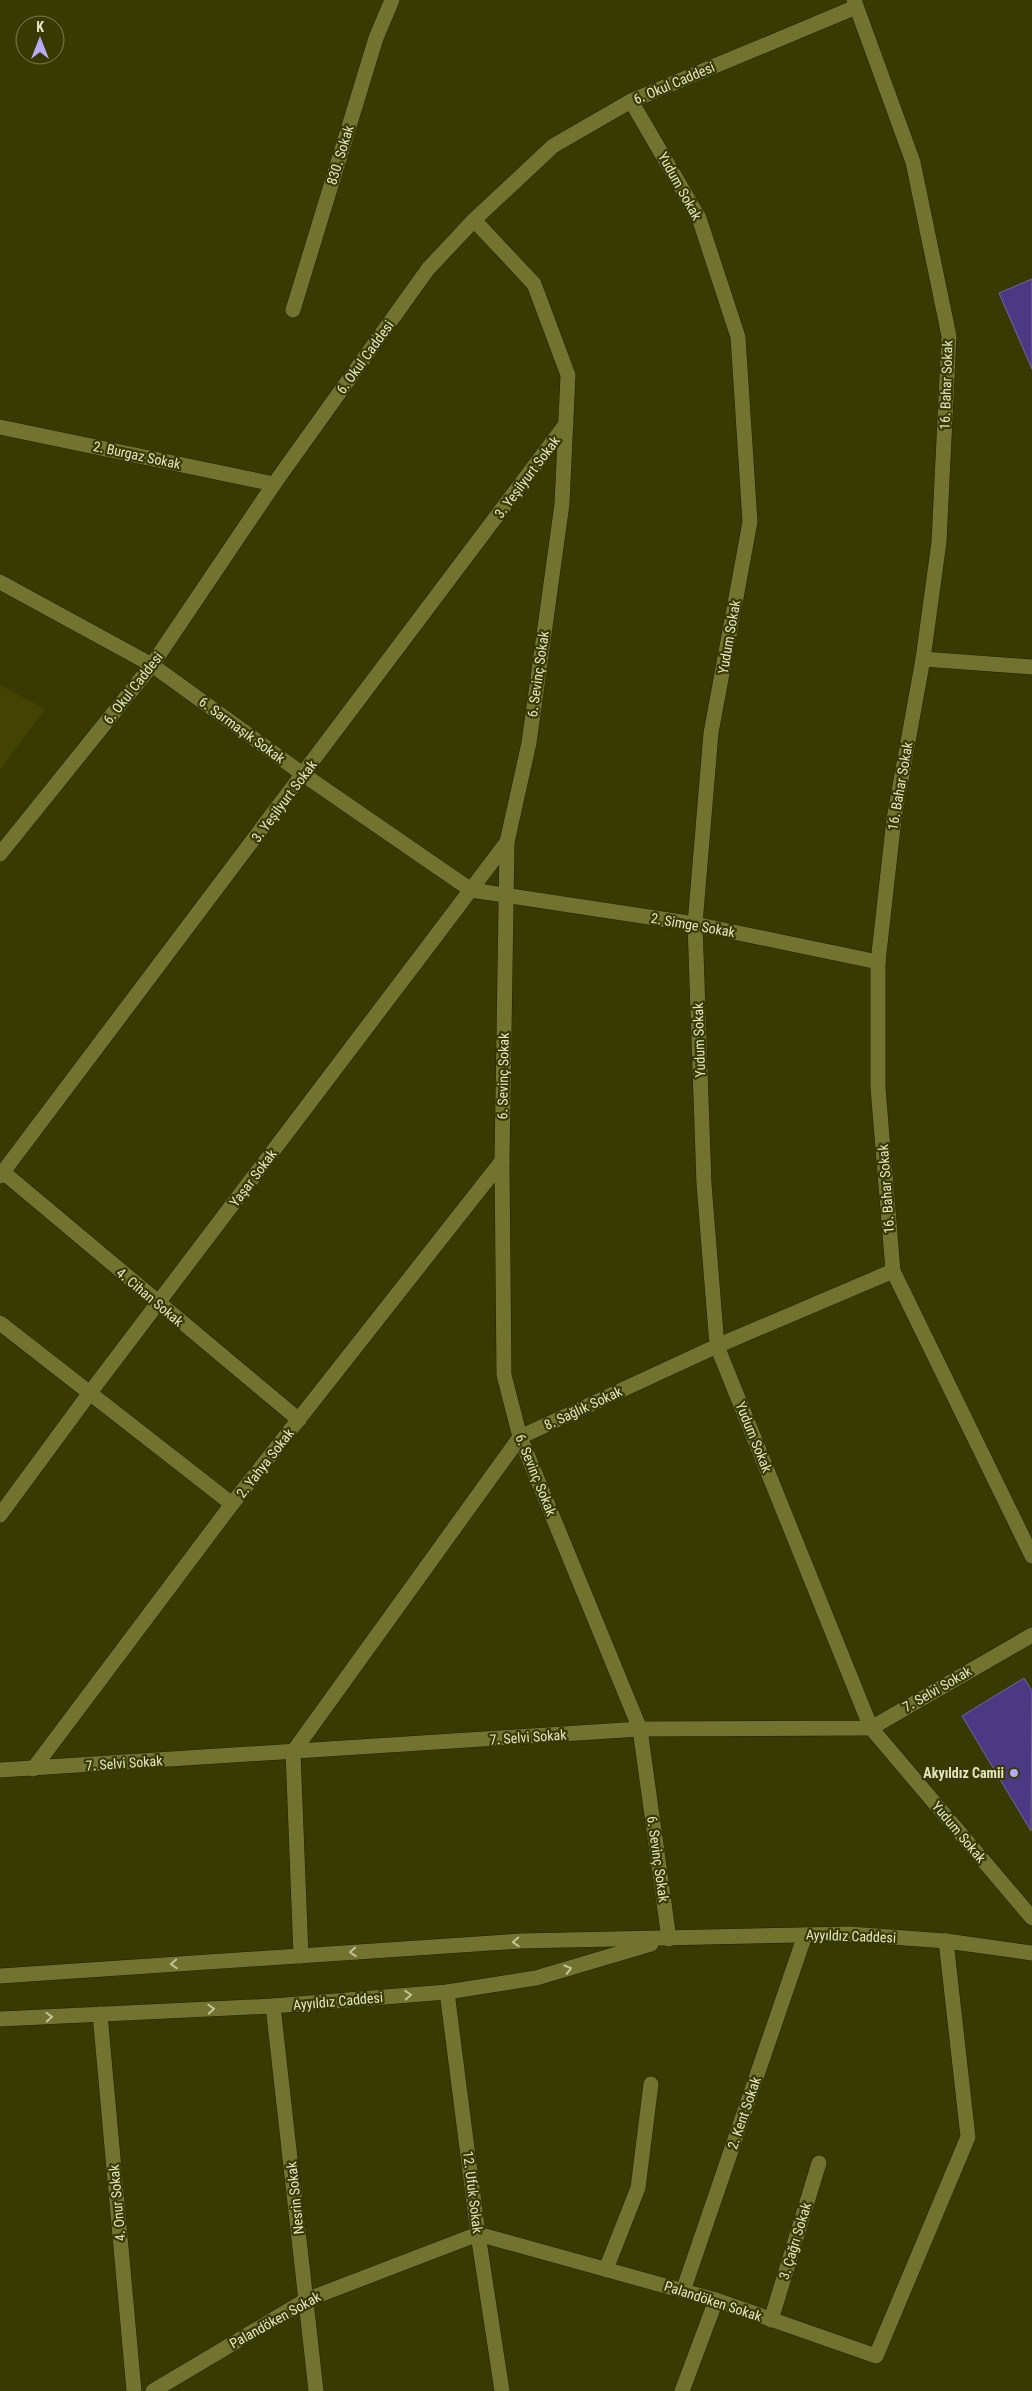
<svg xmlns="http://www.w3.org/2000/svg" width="1032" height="2391" font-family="'Roboto Condensed',sans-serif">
<rect width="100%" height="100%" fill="#393a01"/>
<path fill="#434404" d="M0,685L45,709L0,770Z"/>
<g fill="#4b3a83" stroke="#7167a2">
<path d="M1032,279V369L999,293Z"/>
<path d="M1024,1678L1032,1691L1031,1831L962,1716Z"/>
</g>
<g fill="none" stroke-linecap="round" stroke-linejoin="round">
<g stroke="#202000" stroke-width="16">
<g id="street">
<path d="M854,0L913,162L949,336L939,542L923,659L894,819L878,962V1088L893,1271L1032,1556"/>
<path d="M631,101L699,218L738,337L750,522L711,733L695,924L704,1184L717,1346L871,1728L1032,1918"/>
<path d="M474,220L534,284L568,375L562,504L529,743L507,842L502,1161L504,1375L520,1437L640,1729L669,1939"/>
<path d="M293,310L376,38L392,0"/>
<path d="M0,427L274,484"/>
<path d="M0,582L152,665L304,775L471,890L695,924L878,962"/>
<path d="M923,659L1032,667"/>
<path d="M3,1172L299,1420"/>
<path d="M0,1176L566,424"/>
<path d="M0,1323L232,1504"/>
<path d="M0,1515L89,1394L507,842"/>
<path d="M33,1769L232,1504L502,1161"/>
<path d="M0,1770L640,1729L871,1728L1032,1635"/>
<path d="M301,1956L293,1752L520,1437L717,1346L893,1271"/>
<path d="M447,1992L478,2234L502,2391"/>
<path d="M273,2006L316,2391"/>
<path d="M100,2014L134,2391"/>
<path d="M606,2269L638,2188L651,2084"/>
<path d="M683,2291L805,1935"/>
<path d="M771,2320L819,2163"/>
<path d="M153,2391L306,2300L478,2234L716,2300L876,2356L968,2137L946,1941"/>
<path d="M682,2391L716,2300"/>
</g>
</g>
<g stroke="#202000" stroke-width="16">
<g id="secondary">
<path d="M0,854L152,665L274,484L428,269L474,220L553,146L631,101L856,7"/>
<path d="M0,1976L521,1941L849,1934L946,1941L1032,1953"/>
<path d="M0,2019L273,2006L447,1992L536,1978L651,1944"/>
</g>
</g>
<use href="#street" stroke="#71732e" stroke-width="15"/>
<use href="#secondary" stroke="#71732e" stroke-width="15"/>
</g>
<defs><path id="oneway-chevron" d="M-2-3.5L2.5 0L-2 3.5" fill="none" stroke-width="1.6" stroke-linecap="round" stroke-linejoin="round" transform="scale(1.25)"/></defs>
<g stroke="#c1c496">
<use href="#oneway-chevron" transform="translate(516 1942) rotate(177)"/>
<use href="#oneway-chevron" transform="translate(353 1952) rotate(176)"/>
<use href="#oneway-chevron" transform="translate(174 1964) rotate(176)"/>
<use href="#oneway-chevron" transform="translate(568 1969) rotate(-16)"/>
<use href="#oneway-chevron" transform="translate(408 1995) rotate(-5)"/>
<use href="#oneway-chevron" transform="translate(211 2009) rotate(-3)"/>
<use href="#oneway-chevron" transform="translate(49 2017) rotate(-3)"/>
</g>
<circle fill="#b7abf8" stroke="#393a01" stroke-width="2" cx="1014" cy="1773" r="5"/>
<g text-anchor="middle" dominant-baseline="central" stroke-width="4.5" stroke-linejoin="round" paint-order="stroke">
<g font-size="14" fill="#e3e6c3" stroke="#393a01">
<text transform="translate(674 83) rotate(-23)">6. Okul Caddesi</text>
<text transform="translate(340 155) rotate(-73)">830. Sokak</text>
<text transform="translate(680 186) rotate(61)">Yudum Sokak</text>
<text transform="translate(365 357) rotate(-54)">6. Okul Caddesi</text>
<text transform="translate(946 385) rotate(-88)">16. Bahar Sokak</text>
<text transform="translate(137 455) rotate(12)">2. Burgaz Sokak</text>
<text transform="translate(527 477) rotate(-53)">3. Yeşilyurt Sokak</text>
<text transform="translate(729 637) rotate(-80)">Yudum Sokak</text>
<text transform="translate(538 674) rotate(-82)">6. Sevinç Sokak</text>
<text transform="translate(133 688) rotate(-52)">6. Okul Caddesi</text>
<text transform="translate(242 730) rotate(36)">6. Sarmaşık Sokak</text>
<text transform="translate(900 786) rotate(-80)">16. Bahar Sokak</text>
<text transform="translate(284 801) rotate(-53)">3. Yeşilyurt Sokak</text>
<text transform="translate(693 925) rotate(10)">2. Simge Sokak</text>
<text transform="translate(699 1040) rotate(-92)">Yudum Sokak</text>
<text transform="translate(503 1076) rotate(-89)">6. Sevinç Sokak</text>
<text transform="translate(253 1178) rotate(-53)">Yaşar Sokak</text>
<text transform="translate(886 1189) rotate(-94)">16. Bahar Sokak</text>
<text transform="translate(150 1297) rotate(40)">4. Cihan Sokak</text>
<text transform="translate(583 1408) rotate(-25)">8. Sağlık Sokak</text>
<text transform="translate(754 1437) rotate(68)">Yudum Sokak</text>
<text transform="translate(265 1463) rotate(-52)">2. Yahya Sokak</text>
<text transform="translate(536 1475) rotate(68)">6. Sevinç Sokak</text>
<text transform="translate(937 1689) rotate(-30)">7. Selvi Sokak</text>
<text transform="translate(528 1737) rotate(-4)">7. Selvi Sokak</text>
<text transform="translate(124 1763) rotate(-4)">7. Selvi Sokak</text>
<text transform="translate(959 1832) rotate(50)">Yudum Sokak</text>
<text transform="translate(658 1859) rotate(82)">6. Sevinç Sokak</text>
<text transform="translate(851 1936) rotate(2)">Ayyıldız Caddesi</text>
<text transform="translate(338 2001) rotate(-5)">Ayyıldız Caddesi</text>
<text transform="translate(744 2113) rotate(-71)">2. Kent Sokak</text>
<text transform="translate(473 2192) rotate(83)">12. Ufuk Sokak</text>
<text transform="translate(295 2198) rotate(-96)">Nesrin Sokak</text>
<text transform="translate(117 2203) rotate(-95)">4. Onur Sokak</text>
<text transform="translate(795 2241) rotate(-73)">3. Çağrı Sokak</text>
<text transform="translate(713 2301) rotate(18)">Palandöken Sokak</text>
<text transform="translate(275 2320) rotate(-29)">Palandöken Sokak</text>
</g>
<g font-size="14" font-weight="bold" fill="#e3e6c3" stroke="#393a01" text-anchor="end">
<text x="1004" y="1773">Akyıldız Camii</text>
</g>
</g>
<g transform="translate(40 40)"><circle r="24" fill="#393a01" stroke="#7d7f4f"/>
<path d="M0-4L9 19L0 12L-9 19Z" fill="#b7abf8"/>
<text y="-8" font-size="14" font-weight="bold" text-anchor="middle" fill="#e3e6c3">K</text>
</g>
</svg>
